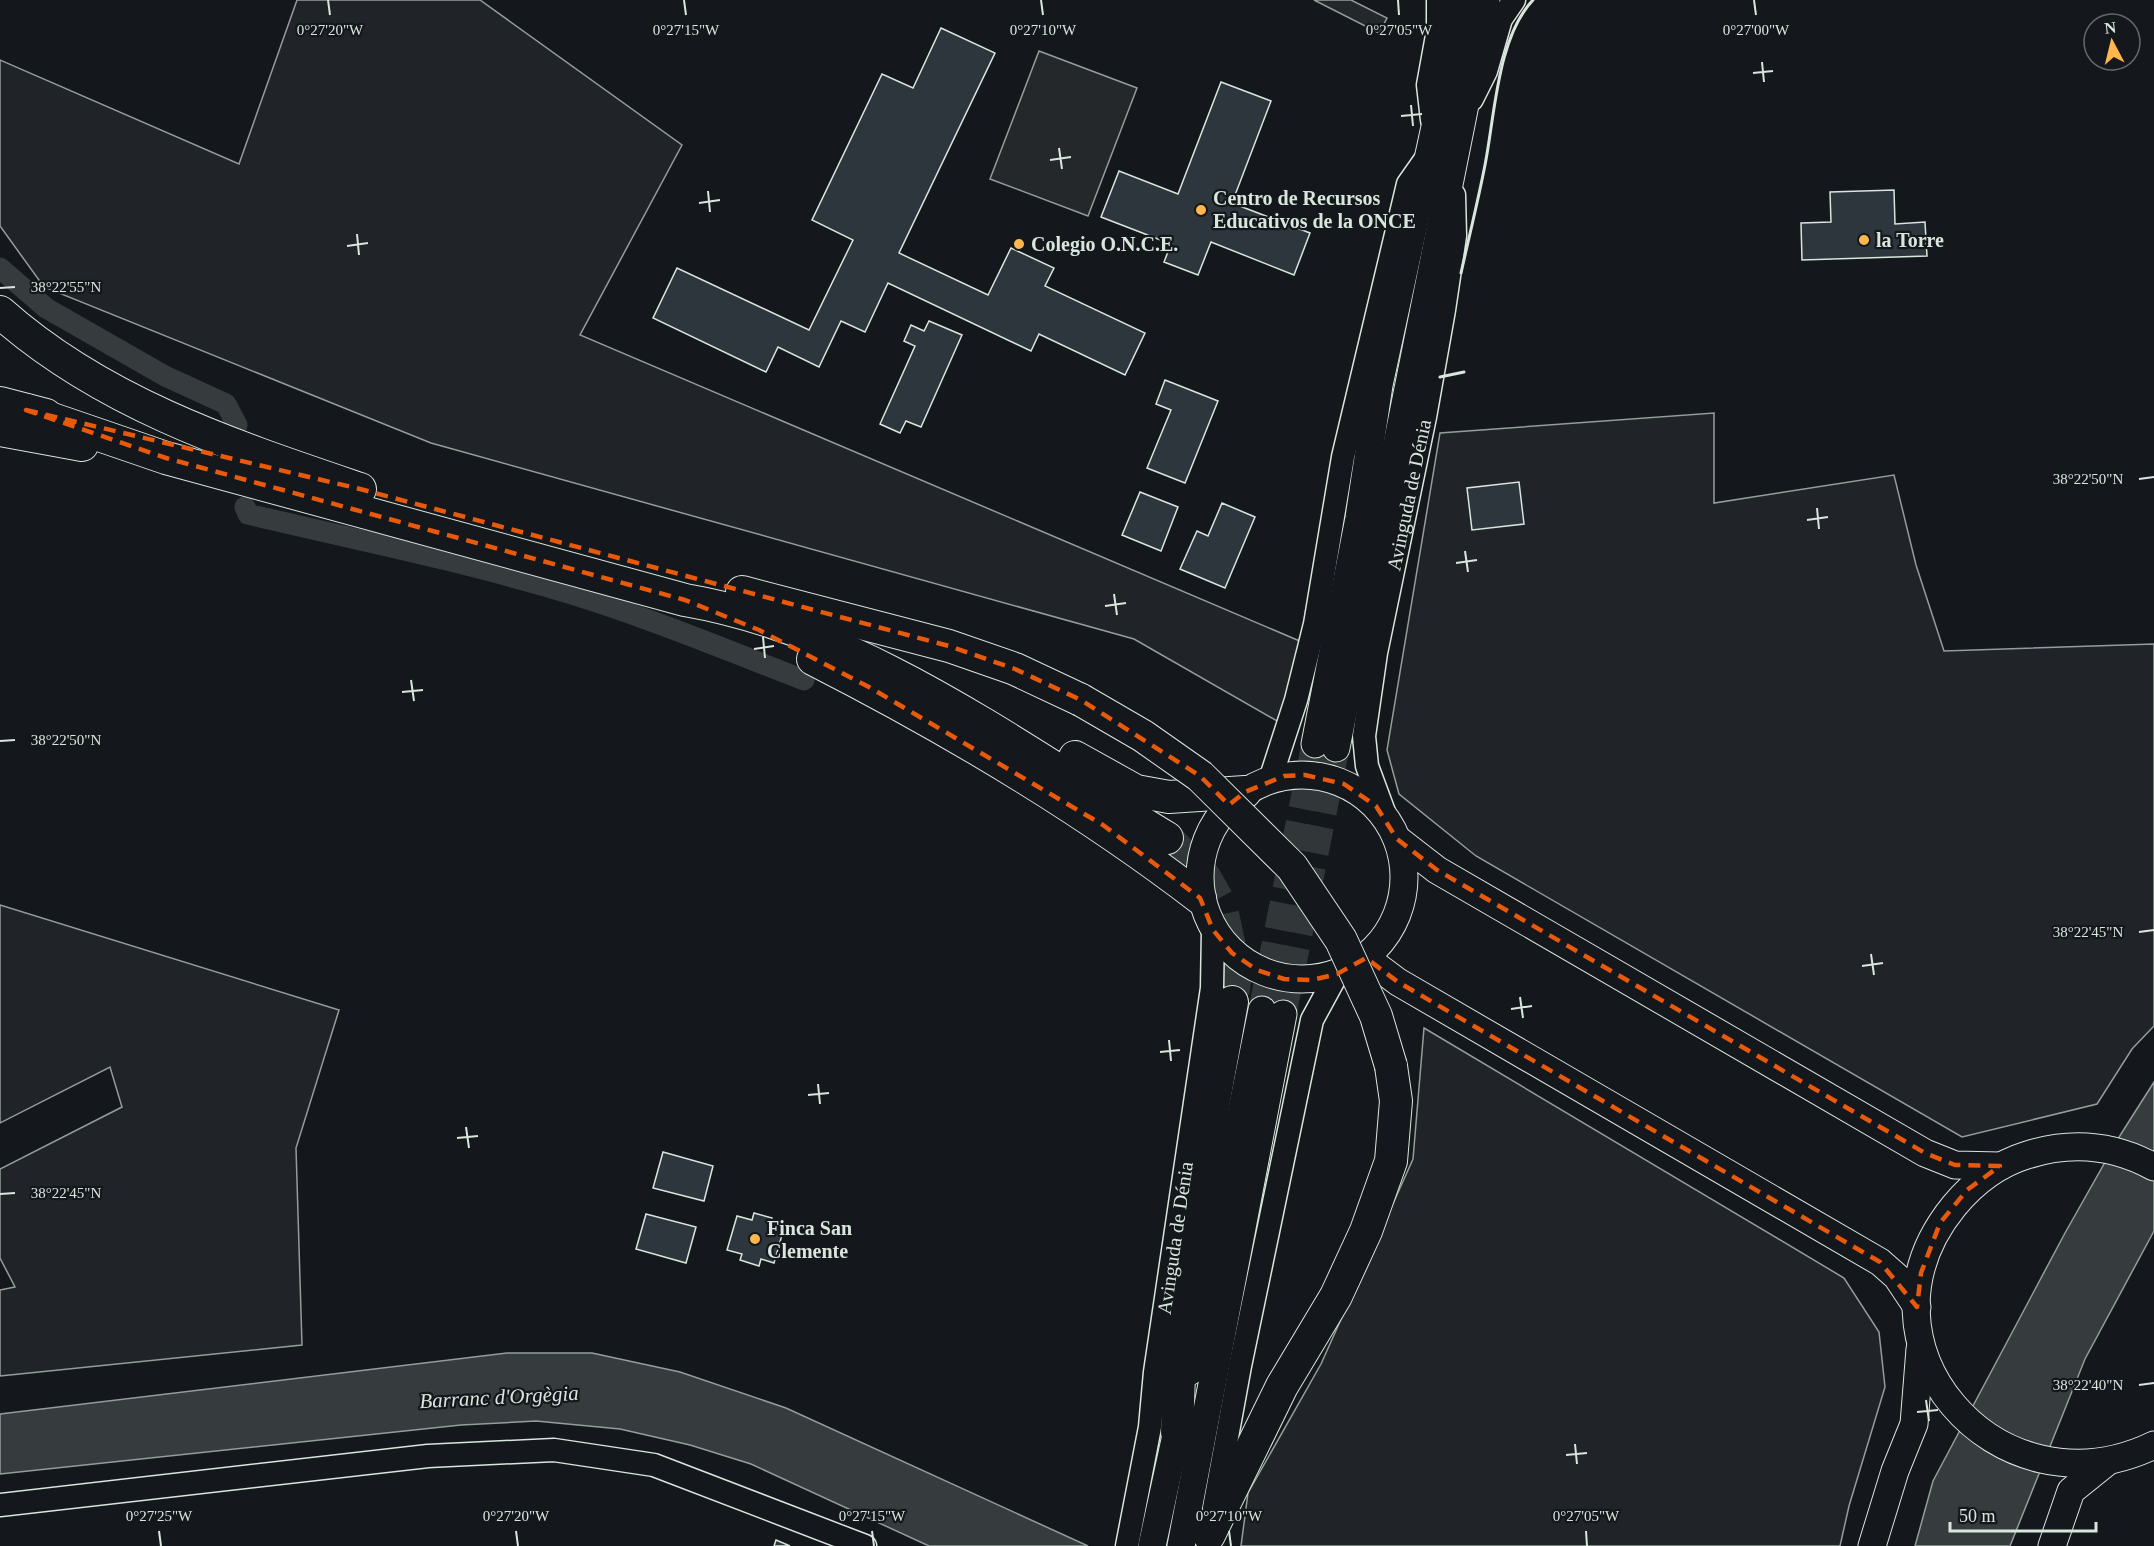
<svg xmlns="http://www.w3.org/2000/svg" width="2154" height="1546" font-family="'Times New Roman',serif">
<rect width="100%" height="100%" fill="#14181c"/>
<g fill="#202428" stroke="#939e99" stroke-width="1.5">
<path d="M297,0H480L682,145L580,335L1309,645L1277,721L1134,639L431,443L44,287L0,226V60L239,164Z"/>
<path d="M1714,413V503L1894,475L1916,565L1944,651L2154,644V1026L2132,1049L2097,1104L1962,1137L1476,856L1399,794L1387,750L1440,433Z"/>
<path d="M0,905L339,1010L296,1148L302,1345L0,1376V1290L15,1287L0,1258V1169L122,1107L110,1067L0,1123Z"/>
<path d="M1424,1028L1844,1278L1879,1332L1885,1387L1849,1506L1840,1546H1241L1248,1493L1321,1364L1413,1159Z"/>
</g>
<g fill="#24282b" stroke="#939e99" stroke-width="1.5">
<path d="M1314,0H1351L1387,18L1379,33Z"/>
<path d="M1039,51L1137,88L1088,216L990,179Z"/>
</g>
<g fill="#363b3e" stroke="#939e99" stroke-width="1.5">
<path d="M2154,1082V1231L2085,1359L2010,1546H1915L1933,1481L2065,1233L2121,1134Z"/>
<path d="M507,1353H592L680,1372L786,1408L1088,1546H929L751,1464L690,1445L620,1429L536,1421L461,1425L0,1474V1414Z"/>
</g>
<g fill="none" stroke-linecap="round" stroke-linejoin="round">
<g stroke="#363b3e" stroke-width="21">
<path d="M0,268L46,308L165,376L226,404L237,425"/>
<path d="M245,507L248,514C348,538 449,558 548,587C635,612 719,647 804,680"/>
</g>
</g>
<g fill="#2c363c" stroke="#d8e6dc" stroke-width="1.5">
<path d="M941,28L995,53L899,253L988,295L1011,248L1054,268L1045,286L1145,333L1125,375L1039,334L1031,351L888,283L865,332L841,321L819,367L778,347L766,372L653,318L677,268L809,330L853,240L812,220L882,74L913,88Z"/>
<path d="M1221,82L1271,101L1232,203L1310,233L1294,275L1211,242L1198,275L1164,262L1171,244L1101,217L1119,171L1178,194Z"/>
<path d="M1894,190L1895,224L1925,222L1927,256L1802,260L1801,223L1831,222L1830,192Z"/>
<path d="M929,321L962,335L921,427L906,421L900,433L880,424L915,346L904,341L911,325L924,331Z"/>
<path d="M1165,380L1218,401L1185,483L1147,468L1171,410L1156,404Z"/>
<path d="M1519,482L1524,524L1472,530L1467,488Z"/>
<path d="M1140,492L1178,507L1161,551L1122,535Z"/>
<path d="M1222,503L1255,517L1225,588L1180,569L1197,531L1208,536Z"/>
<path d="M663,1152L713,1166L704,1201L653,1188Z"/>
<path d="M754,1213L772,1218L770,1224L784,1228L774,1263L761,1259L759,1266L740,1260L742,1254L727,1250L737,1216L752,1220Z"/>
<path d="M646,1214L696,1227L686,1263L636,1249Z"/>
<path d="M776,1540L790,1546H774Z"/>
</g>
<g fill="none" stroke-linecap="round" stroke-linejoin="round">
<g stroke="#313739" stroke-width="27" stroke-dasharray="27 14" stroke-linecap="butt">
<path d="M1262,1010L1315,744"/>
<path d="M1283,1014L1336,748"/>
</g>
<path stroke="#313739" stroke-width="32" stroke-dasharray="32 16" stroke-linecap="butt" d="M1167,838L1205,877L1221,905L1236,974L1232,1002"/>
<g stroke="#d8e6dc" stroke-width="25">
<g id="minor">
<path d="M1472,99L1486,71L1501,19L1514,0"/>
<path d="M1432,120L1428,85L1438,30V0"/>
<path d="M1270,780L1296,700L1315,624L1343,457L1408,184L1427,157"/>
<path id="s1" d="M1387,820L1367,766L1364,736L1376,653L1425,417L1444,310L1455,236L1454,195"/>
<path d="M0,1505L428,1456L554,1450L654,1465L865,1546"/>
<path d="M1214,1508L1240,1366L1312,1020L1337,974"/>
<path id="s2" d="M1127,1546L1150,1427L1155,1372L1212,988L1213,930"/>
</g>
</g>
<g stroke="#d8e6dc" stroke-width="29">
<g id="major">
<path d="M1315,744L1359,518L1379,385L1448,67L1460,0"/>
<path d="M1336,748L1486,0"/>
<circle cx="1302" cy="877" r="102"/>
<path d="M1397,839L1437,870L1925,1153L1955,1165L2000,1166"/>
<path d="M1366,958L1398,982L1880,1262L1897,1277L1917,1307"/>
<path d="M2154,1167C2114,1145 2071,1141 2027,1155C1998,1164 1973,1183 1954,1206C1843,1342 1996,1521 2154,1445"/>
<path d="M1189,1372L1262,1010"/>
<path d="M1152,1546L1181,1412"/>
<path d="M1181,1546L1283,1014"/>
<path d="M1872,1546L1895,1471L1914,1424L1920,1349"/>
<path d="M2052,1546L2071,1491L2107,1462"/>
</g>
</g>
<g stroke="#d8e6dc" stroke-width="34">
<g id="highway">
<path d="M0,312C102,403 233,446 360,489"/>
<path d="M0,403L46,415"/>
<path d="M26,410L166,458L685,600C864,631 1014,746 1167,838"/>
<path d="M0,430L82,445"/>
<path d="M742,592L949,646L1015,669L1081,700"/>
<path d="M813,659C948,728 1080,806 1200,898"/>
<path d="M1075,757L1136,791L1169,797L1245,792"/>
<path d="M1177,1432L1181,1319L1207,1139L1232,1002"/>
<path d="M1209,1535L1282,1386L1336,1296L1366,1231L1391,1161L1396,1101L1391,1066"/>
</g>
</g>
<use href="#minor" stroke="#14181c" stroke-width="22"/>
<use href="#major" stroke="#14181c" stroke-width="27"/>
<use href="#highway" stroke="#14181c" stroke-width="32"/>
<g stroke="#d8e6dc" stroke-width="34" stroke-linecap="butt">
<path id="highway-bridge" d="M1081,700L1143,736L1200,776L1292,867L1341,940L1376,1016L1391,1066"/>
</g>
<use href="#highway-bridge" stroke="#14181c" stroke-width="32"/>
<g stroke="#d8e6dc" stroke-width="3">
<path d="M1461,273C1469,237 1478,201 1485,165C1495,115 1497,38 1533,0"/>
<path d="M1440,377L1464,372"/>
</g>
</g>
<path fill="none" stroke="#e8590c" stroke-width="4.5" stroke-dasharray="12 8" stroke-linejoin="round" d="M26,410L360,489L949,646L1015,669L1081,700L1200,776L1229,805L1245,792L1284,776L1305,775L1344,784L1376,806L1397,839L1437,870L1925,1153L1955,1165L2000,1166L1967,1190L1940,1223L1921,1273L1917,1307L1880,1262L1398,982L1366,958L1337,974L1312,980L1284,979L1257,970L1232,953L1213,930L1200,898L1103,825L869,687L759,630L685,600L166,458Z"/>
<path fill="none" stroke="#d8e6dc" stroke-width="2" d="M328,0L330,15M684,0L686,15M1041,0L1043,15M1398,0L1399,15M1754,0L1756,15M1762,62L1764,82M1753,73L1773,71M1411,105L1413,126M1401,116L1422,114M1059,148L1062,169M1050,160L1071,157M708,191L710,212M699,203L720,200M357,234L359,255M347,246L368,243M0,288L15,287M2139,479L2154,477M1817,508L1819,529M1807,520L1828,517M1465,551L1468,572M1456,563L1477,560M1114,594L1117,615M1105,606L1126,603M763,637L765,658M754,649L774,646M411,680L414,701M402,692L423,690M0,741L15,740M2139,932L2154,930M1871,954L1874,975M1862,966L1883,963M1520,997L1523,1018M1511,1009L1532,1006M1169,1040L1171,1061M1160,1052L1180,1050M818,1084L820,1104M808,1095L829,1093M466,1127L469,1148M457,1138L478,1136M0,1194L15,1193M2139,1385L2154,1383M1926,1400L1929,1421M1917,1412L1938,1410M1575,1444L1577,1464M1566,1455L1587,1453M159,1531L161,1546M516,1531L518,1546M872,1531L874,1546M1229,1531L1231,1546M1586,1531L1587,1546"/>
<g fill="#ffb74d" stroke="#14181c" stroke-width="2">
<circle cx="1201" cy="210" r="6"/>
<circle cx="1864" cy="240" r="6"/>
<circle cx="1019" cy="244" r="6"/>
<circle cx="755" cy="1239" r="6"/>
</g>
<g text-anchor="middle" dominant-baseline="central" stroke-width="4.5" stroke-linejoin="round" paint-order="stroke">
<g font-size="20" font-weight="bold" fill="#d8e6dc" stroke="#14181c" text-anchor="start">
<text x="1213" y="198">Centro de Recursos<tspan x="1213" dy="23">Educativos de la ONCE</tspan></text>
<text x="1876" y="240">la Torre</text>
<text x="1031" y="244">Colegio O.N.C.E.</text>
<text x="767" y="1228">Finca San<tspan x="767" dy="23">Clemente</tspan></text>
</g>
<g font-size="20" fill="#d8e6dc" stroke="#14181c">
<text stroke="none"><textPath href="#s1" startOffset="333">Avinguda de Dénia</textPath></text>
<text stroke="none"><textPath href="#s2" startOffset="312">Avinguda de Dénia</textPath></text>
</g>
<g font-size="21" font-style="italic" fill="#d8e6dc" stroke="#14181c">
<text transform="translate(499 1397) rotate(-3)">Barranc d'Orgègia</text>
</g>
</g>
<g font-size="15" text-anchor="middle" fill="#d8e6dc" stroke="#14181c" stroke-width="4.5" stroke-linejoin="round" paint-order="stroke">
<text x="330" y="35">0°27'20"W</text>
<text x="686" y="35">0°27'15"W</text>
<text x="1043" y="35">0°27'10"W</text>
<text x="1399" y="35">0°27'05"W</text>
<text x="1756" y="35">0°27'00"W</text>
<text x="66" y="292">38°22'55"N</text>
<text x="2088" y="484">38°22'50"N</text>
<text x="66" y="745">38°22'50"N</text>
<text x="2088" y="937">38°22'45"N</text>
<text x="66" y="1198">38°22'45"N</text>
<text x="2088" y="1390">38°22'40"N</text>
<text x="159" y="1521">0°27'25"W</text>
<text x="516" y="1521">0°27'20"W</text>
<text x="872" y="1521">0°27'15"W</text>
<text x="1229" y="1521">0°27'10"W</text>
<text x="1586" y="1521">0°27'05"W</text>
</g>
<g transform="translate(2112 42) rotate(353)"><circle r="28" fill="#14181c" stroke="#626a69" stroke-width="1.5"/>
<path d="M0-4.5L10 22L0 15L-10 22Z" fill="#ffb74d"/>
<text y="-9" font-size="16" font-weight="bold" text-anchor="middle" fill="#d8e6dc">N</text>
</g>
<path d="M1950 1522v9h146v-9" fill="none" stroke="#d8e6dc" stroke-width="3"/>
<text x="1959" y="1522" font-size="18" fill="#d8e6dc" stroke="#14181c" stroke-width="4.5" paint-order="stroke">50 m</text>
</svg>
